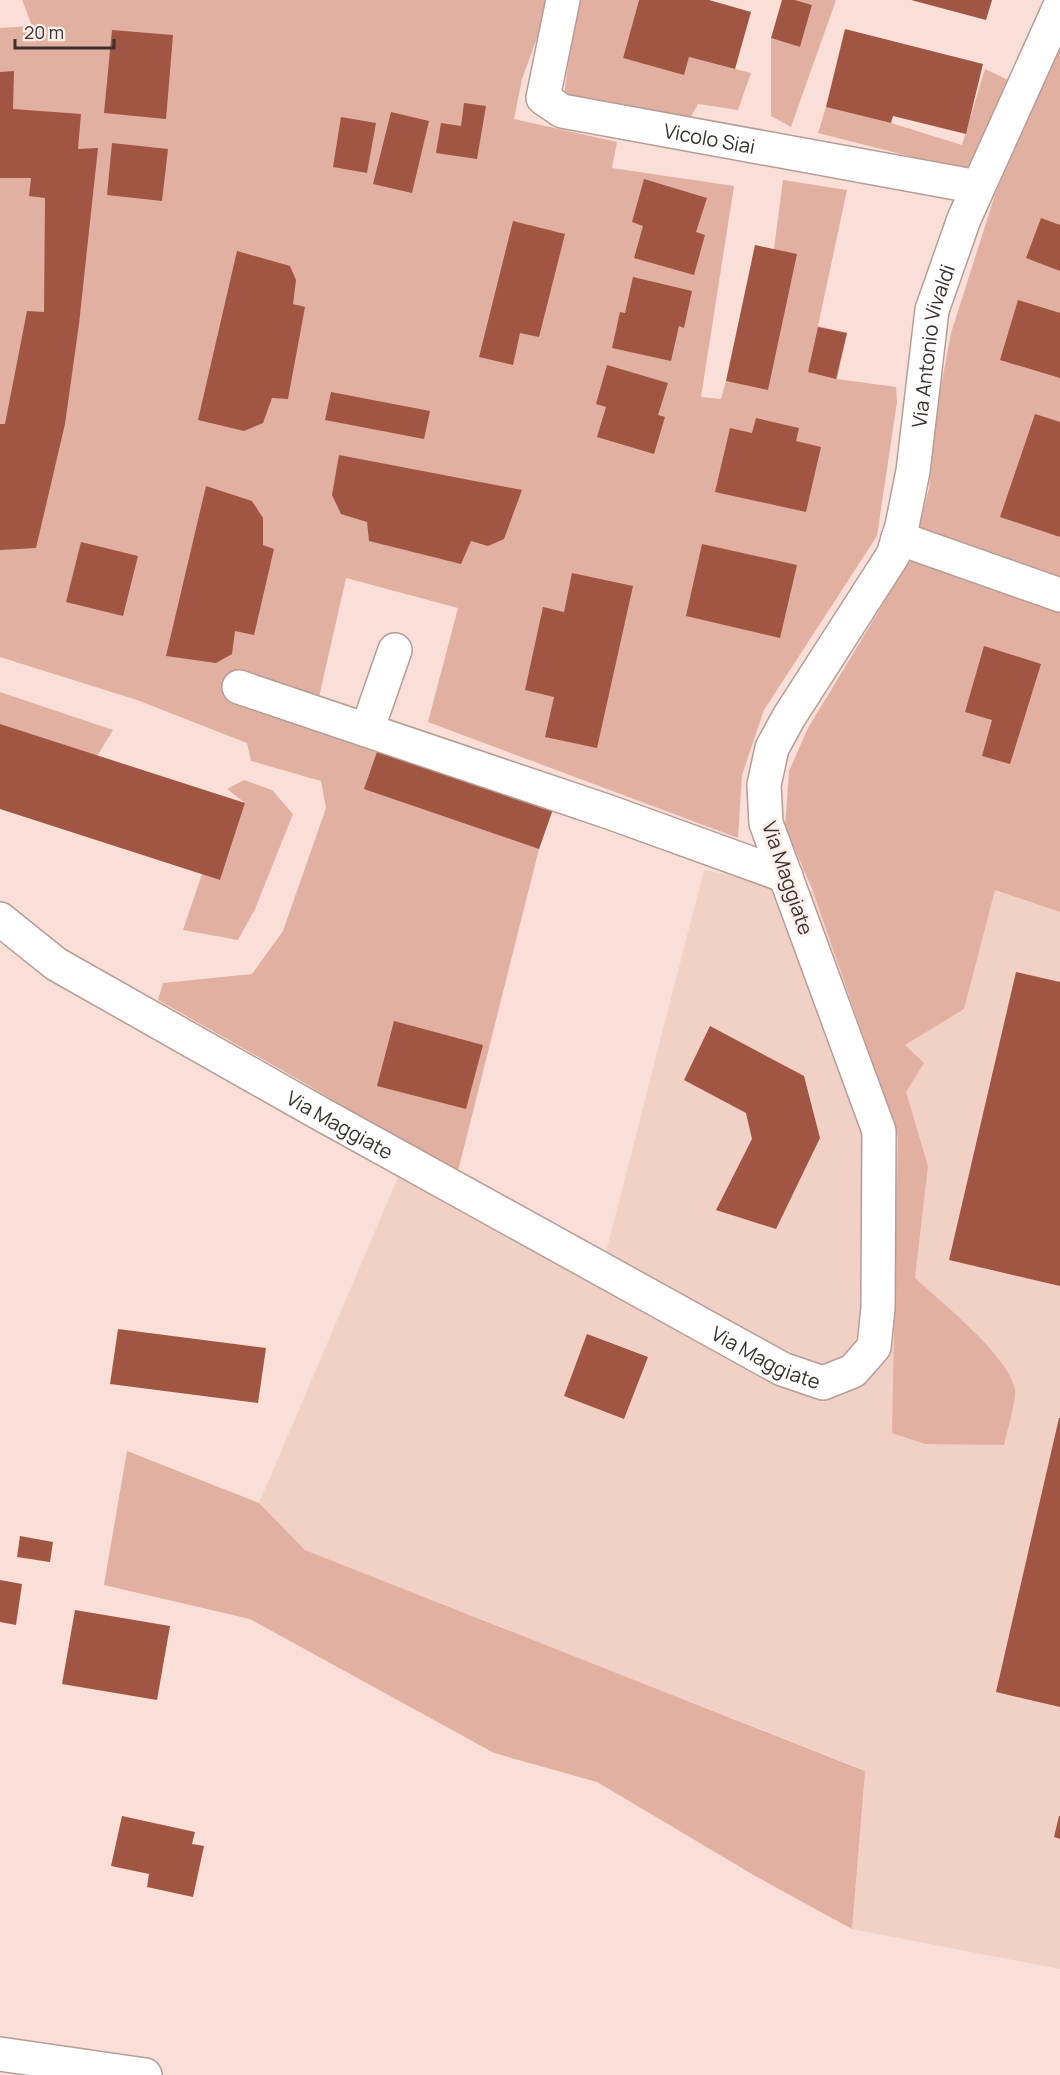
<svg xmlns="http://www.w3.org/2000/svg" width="1060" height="2075" font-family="Manrope,sans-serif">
<rect width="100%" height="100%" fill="#f9dfd7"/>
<path fill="#f1d0c6" d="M704,870L813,891L978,949L995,889L1060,912V1969L852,1929L864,1770L305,1550L259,1503L403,1166L605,1256Z"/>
<g fill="#e2b0a1">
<path d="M22,0H547L541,27L522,79L514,119L617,142L612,168L734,186L701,397L721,399L726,381L768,390L774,249L783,180L847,190L818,326L847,333L837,379L896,387L897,402L877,536L764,710L742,775L738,838L428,722L458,608L346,578L312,728L553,809L539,849L457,1175L308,1085L158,1000L163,983L252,974L283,931L326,808L321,781L251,761L247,743L137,700L0,657V28L32,26Z"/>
<path d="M577,0H639L623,58L684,74L689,57L751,73L738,110L698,104L688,122L564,95Z"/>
<path d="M795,0H836L791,127L771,116V38L800,47L812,5Z"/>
<path d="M1060,47V912L995,890L964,1009L905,1045L924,1063L906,1092L928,1166L915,1278C940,1301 1011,1358 1015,1390C1016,1401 1007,1432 1004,1445L925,1444L892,1433L898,1137L813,891L785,827L789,771L808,728L911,558L929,488L936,413L951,333L996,192Z"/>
<path d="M985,69L1015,83L976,173L818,133L826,107L891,123L962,145Z"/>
<path d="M0,692L113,730L96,758L0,725Z"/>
<path d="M244,780L272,790L293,814L255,909L238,940L183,930L202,874L220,880L245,803L227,789Z"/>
<path d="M127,1451L259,1503L305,1550L865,1771L852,1929L757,1877L597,1782L494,1753L250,1619L104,1585Z"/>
</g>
<g fill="#a05642">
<path d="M639,0H709L751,12L735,69L689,57L684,75L623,58Z"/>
<path d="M782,0H795L812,5L800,47L771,38Z"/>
<path d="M911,0H992L986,20Z"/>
<path d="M845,29L983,64L966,134L893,116L891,123L826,107Z"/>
<path d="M112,30L173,35L166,119L104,113Z"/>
<path d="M14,71L13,109L81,114L78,149L98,148L79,324L65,424L36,548L0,550V424H5L27,311L44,312L45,198L29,196L31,178H0V72Z"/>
<path d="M464,103L486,106L477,159L436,153L441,123L461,126Z"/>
<path d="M391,112L429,121L412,193L373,184Z"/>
<path d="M341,117L376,123L367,173L333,167Z"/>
<path d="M112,143L168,149L162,201L107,195Z"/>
<path d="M644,179L707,198L696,232L705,235L694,275L634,258L643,226L632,222Z"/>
<path d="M1041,218L1060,225V271L1026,258Z"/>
<path d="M513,221L565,234L539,337L520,333L513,365L479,357Z"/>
<path d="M755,245L797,254L768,390L726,381Z"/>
<path d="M237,251L290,266L296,280L293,304L305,307L288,399L272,398L263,423L244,431L198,420Z"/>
<path d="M633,277L692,291L684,328L679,326L671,361L612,348L620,312L625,313Z"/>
<path d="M1018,300L1060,313V378L1000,360Z"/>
<path d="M818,327L847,333L836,379L808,372Z"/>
<path d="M607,365L668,383L658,415L665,417L654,454L597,437L606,407L596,404Z"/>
<path d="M331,392L430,411L424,439L325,420Z"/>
<path d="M1035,414L1060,422V537L1000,517Z"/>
<path d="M756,418L799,428L796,441L821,447L806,512L715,492L730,428L752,433Z"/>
<path d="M339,455L522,490L504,539L488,546L471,541L461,564L369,541L367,522L341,514L332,495Z"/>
<path d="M206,486L252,501L263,518V545L274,549L254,635L235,631L232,654L216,663L166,656Z"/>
<path d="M81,542L138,556L123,616L66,602Z"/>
<path d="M702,544L797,565L780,638L686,616Z"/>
<path d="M572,573L633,586L597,748L545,737L554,697L525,690L543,607L564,612Z"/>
<path d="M984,646L1041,664L1010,764L982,756L992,720L965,712Z"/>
<path d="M0,724L245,803L220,880L0,809Z"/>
<path d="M378,749L553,809L539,849L364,789Z"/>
<path d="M1016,972L1060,982V1286L949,1260Z"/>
<path d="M394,1021L483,1045L466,1109L377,1086Z"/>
<path d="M710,1026L804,1076L820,1138L776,1229L716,1210L752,1139L746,1113L684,1080Z"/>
<path d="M118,1329L266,1348L258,1403L110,1384Z"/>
<path d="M587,1334L648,1357L624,1419L564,1396Z"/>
<path d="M1059,1418H1060V1707L996,1692Z"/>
<path d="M20,1536L53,1542L50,1562L17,1557Z"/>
<path d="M0,1580L22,1584L16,1625L0,1622Z"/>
<path d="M75,1610L170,1626L157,1700L62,1684Z"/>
<path d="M122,1816L195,1832L192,1844L204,1846L193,1897L147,1887L149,1874L111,1866Z"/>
<path d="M1059,1816H1060V1839L1054,1837Z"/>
</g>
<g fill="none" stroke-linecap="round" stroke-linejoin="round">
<g stroke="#b59d96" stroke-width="36">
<g id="minor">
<path id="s1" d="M563,0L543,98L562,111L978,187"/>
<path d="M898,538L1060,595"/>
<path d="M239,687L609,812L786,876"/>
<path d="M367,730L395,650"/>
<path id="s2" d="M0,919L56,964L321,1114L782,1369L823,1383L853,1371L874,1347L878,1308L879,1131L766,823L764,785L772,748L789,717L893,555L902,526L913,471L932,310L964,219L1060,6"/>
<path d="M0,2054L145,2075"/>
</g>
</g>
<use href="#minor" stroke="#fff" stroke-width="33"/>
</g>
<g text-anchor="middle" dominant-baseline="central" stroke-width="6" stroke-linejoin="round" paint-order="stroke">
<g font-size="20" fill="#3a302d" stroke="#ffefea">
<text stroke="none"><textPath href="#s1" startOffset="273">Vicolo Siai</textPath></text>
<text stroke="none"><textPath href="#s2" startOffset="2072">Via Antonio Vivaldi</textPath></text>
<text transform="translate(788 878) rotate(71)">Via Maggiate</text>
<text stroke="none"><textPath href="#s2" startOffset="398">Via Maggiate</textPath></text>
<text stroke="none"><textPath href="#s2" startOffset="884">Via Maggiate</textPath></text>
</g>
</g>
<path d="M15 39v9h99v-9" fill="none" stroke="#3a302d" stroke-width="3"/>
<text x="24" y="39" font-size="18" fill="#3a302d" stroke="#ffefea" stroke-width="4.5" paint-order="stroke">20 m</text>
</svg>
